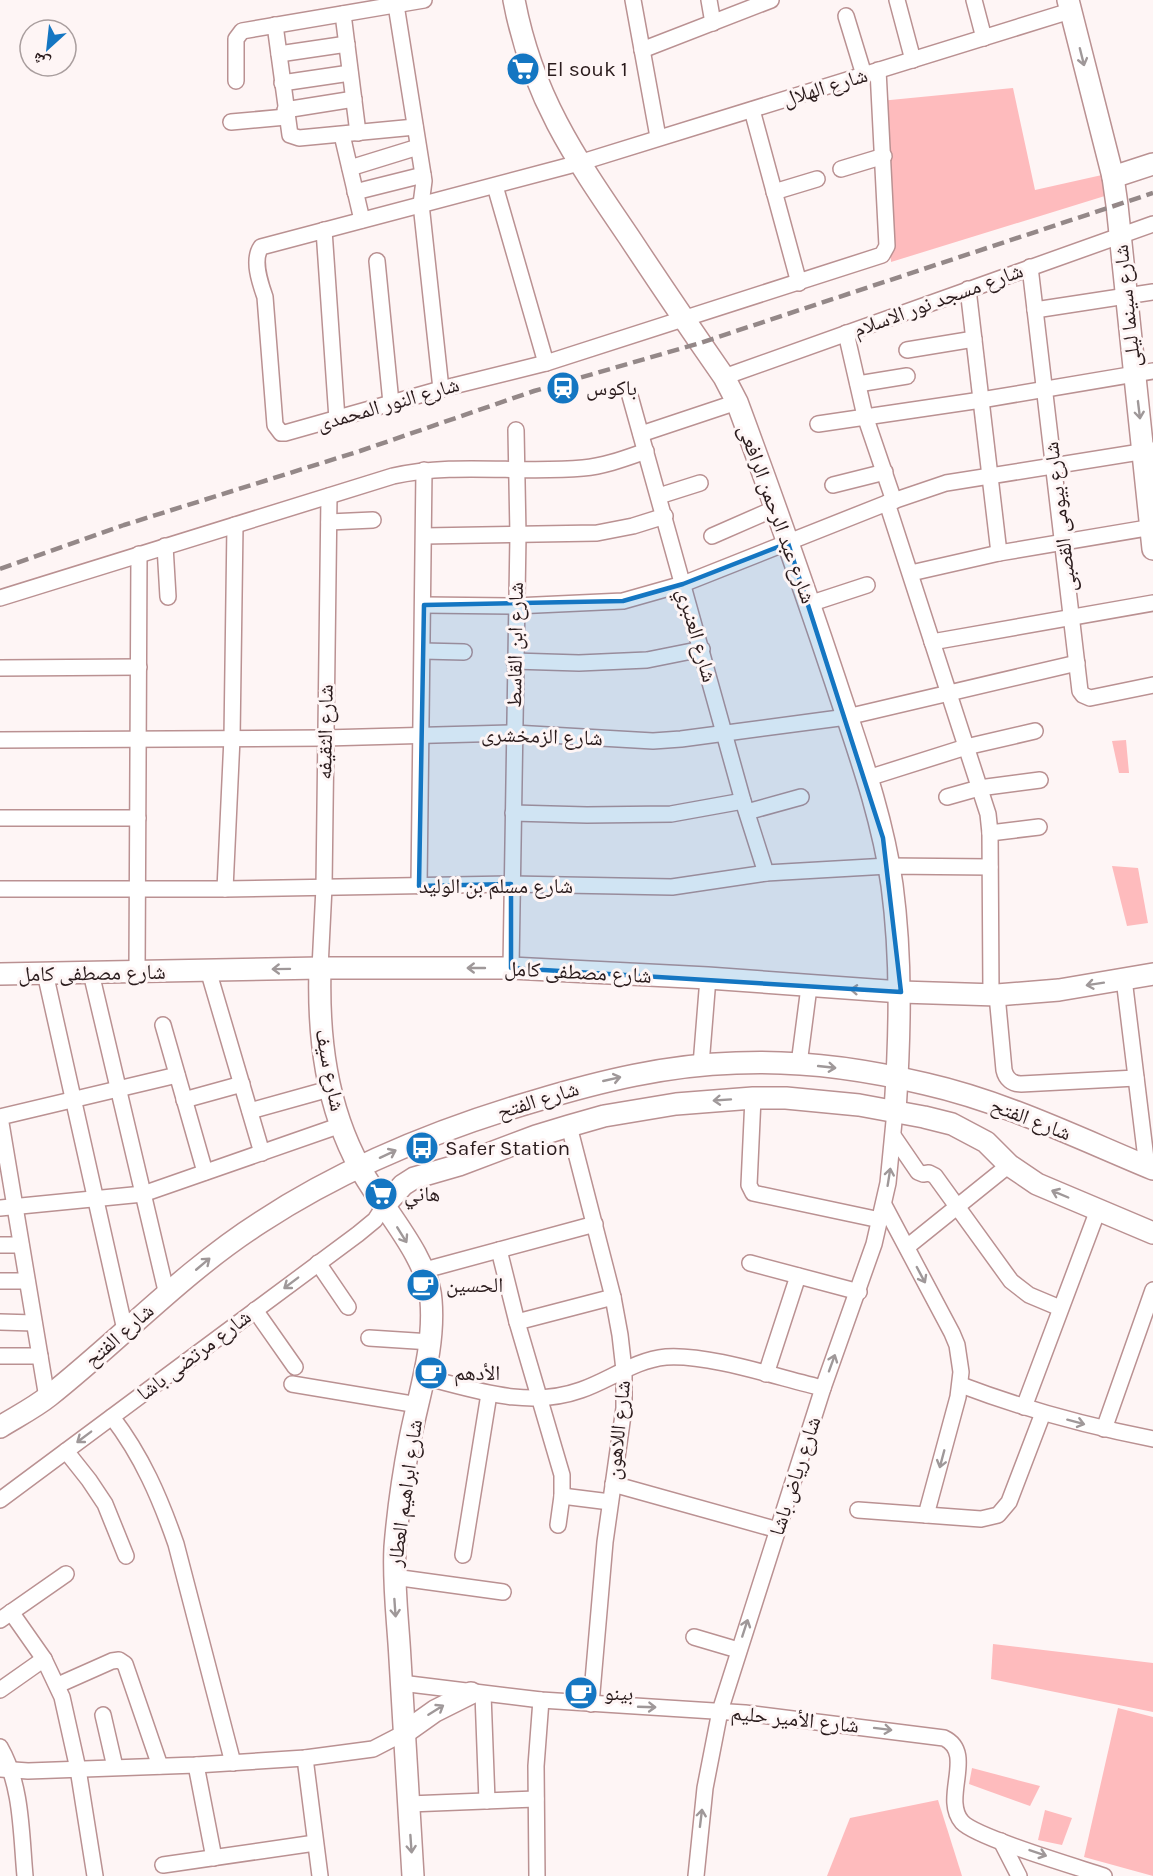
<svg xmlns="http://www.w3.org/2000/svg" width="1153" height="1876" font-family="Karla,'Noto Naskh Arabic',sans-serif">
<rect width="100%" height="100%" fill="#fef5f5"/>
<g fill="#febbbd">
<path d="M1013,88L1035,190L1102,175L1108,195L891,262L880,101Z"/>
<path d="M1126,740L1129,773H1119L1112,741Z"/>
<path d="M1112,866L1138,868L1148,923L1127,926Z"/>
<path d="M993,1644L1153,1663V1712L991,1679Z"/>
<path d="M1118,1708L1153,1717V1876L1084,1857Z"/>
<path d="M972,1768L1040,1786L1030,1806L969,1784Z"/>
<path d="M938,1800L962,1876H827L850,1818Z"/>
<path d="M1045,1810L1072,1818L1062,1845L1038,1840Z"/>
</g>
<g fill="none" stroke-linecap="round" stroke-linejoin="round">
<g stroke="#ba9192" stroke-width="18">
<g id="street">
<path d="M633,0L658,137"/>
<path d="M709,0L713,23"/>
<path d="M897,0L913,60"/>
<path d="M974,0L984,38"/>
<path d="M396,5L424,181L421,204L441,389"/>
<path d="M343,14L358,133"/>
<path d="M846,16L864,75"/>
<path d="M275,25L290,135L299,138L415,127"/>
<path d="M642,50L771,0"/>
<path d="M279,54L347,44"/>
<path d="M878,70L887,246L882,255L546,363L441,389L285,433H281L275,425L265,297C260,283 252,260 261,247L579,163L1070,11"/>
<path d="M236,81V39L242,31L424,0"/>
<path d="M282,83L350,73"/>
<path d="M285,110L354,99"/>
<path d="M752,110L799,283"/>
<path d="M231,122L286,117"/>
<path d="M342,135L362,220"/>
<path d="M350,168L418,147"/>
<path d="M841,169L884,156"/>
<path d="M495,186L546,363"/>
<path d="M355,192L423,175"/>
<path d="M774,192L817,179"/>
<path d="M324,230L337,419"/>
<path d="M377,261L391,403"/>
<path d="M1030,267L1080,691L1083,695L1090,698L1153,685"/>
<path d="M968,289L999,553"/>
<path d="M1035,310L1153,292"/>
<path d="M846,333L865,416L894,501"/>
<path d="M907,350L974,339"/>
<path d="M724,377L1153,224"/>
<path d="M858,384L907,376"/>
<path d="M630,396L743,801L766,873"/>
<path d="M818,424L981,400L1153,371"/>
<path d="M641,434L737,402"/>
<path d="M833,485L885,472"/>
<path d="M659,496L700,483"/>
<path d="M887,503L988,814L990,833L991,994"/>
<path d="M329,522L373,520"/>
<path d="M424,536L597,533L633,526L665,516"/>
<path d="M712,536L776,508"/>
<path d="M165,546L168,597"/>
<path d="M911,573L999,553L1153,527"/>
<path d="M0,598L393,476C456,462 520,474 583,468C605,466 626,458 646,451"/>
<path d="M809,604L867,585"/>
<path d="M424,605L515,606L623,601L683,584L887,503L946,483L1153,450"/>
<path d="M932,642L1153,603"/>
<path d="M423,651L464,652"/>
<path d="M514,661L579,663L647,660L702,649"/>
<path d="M0,668L139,667"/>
<path d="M0,740L325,738L514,733L653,741L681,739L847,717L1077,663"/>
<path d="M868,778L966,747L1035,731"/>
<path d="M947,797L979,788L1040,780"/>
<path d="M747,812L801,797"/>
<path d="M513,813L587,815L671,814L743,801"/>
<path d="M0,818H138"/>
<path d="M990,833L1039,827"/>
<path d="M419,886L424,470"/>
<path d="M0,889H225L511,884L672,887L766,873L888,866L990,867"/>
<path d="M225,889L232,738L235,525"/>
<path d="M320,968L324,887L329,496"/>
<path d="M511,968L518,535L516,430"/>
<path d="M208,970L262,1153"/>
<path d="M137,972L139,554"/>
<path d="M45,973L125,1330"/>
<path d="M91,973L167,1295"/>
<path d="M1124,979L1147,1167"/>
<path d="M997,995L1004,1070C1006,1079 1012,1084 1021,1084L1136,1078"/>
<path d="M163,1025L205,1172"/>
<path d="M799,1064L809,987"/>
<path d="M701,1065L708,978"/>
<path d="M753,1098L749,1185L753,1193L880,1220"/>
<path d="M184,1100L242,1084"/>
<path d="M250,1111L329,1089"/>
<path d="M569,1126L613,1297L620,1335L624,1370V1408L605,1542L591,1704"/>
<path d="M894,1137L918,1172L923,1174L929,1173L935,1176L1011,1281L1029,1295L1060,1308"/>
<path d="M884,1205L952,1333L957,1345L961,1372L958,1397L926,1515"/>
<path d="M0,1208L143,1194L341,1125"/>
<path d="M0,1245H21"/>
<path d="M907,1247L1009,1165"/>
<path d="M499,1250L517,1322L562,1475V1496L558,1525"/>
<path d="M318,1263L348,1307"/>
<path d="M750,1263L859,1292"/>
<path d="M425,1270L595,1224"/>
<path d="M0,1281H27"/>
<path d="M255,1310L295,1367"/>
<path d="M0,1322L34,1323"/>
<path d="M517,1322L613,1297"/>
<path d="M369,1338L431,1342"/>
<path d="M0,1356H40"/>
<path d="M766,1374L798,1276"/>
<path d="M424,1377C476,1390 528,1409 581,1390C610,1380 635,1360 666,1357C710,1354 779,1378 823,1388"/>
<path d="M292,1384L418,1405"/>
<path d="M961,1385C1024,1409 1087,1426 1153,1439"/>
<path d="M47,1398L0,1117L177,1075"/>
<path d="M1024,1407L1098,1210"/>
<path d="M112,1417C142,1456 160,1498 176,1544L233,1763"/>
<path d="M1104,1429L1153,1290"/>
<path d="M66,1451L89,1480L105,1504L126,1556"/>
<path d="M613,1484L778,1530"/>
<path d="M562,1496L610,1502"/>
<path d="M0,1500L358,1234L375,1220L384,1206"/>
<path d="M858,1510L981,1519L998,1515L1009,1502L1043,1413"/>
<path d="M463,1555L489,1394"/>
<path d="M394,1577L503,1592"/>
<path d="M11,1612L44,1659L62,1697L78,1769L95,1876"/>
<path d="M0,1620L66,1574"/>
<path d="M694,1637L738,1650"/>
<path d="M401,1683L541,1700L745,1713L944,1738C976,1753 941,1798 962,1822C977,1838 1077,1867 1104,1876"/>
<path d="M58,1685L112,1661L119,1660L125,1664L160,1766"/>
<path d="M0,1690L44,1659"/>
<path d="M483,1694L487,1801"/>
<path d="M103,1715L115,1767"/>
<path d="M0,1747C22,1785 21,1833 25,1876"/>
<path d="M305,1758L320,1876"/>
<path d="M196,1765L214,1858"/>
<path d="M0,1769L28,1771L196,1765L305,1758L373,1749L404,1733"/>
<path d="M409,1804L536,1799"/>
<path d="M1001,1841L1019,1876"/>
<path d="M163,1865L315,1843"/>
<path d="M537,1876L536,1766L541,1700"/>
<path d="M696,1876L705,1788L720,1711L823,1388L874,1244L888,1183L895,1111"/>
</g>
</g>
<g stroke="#ba9192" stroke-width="24">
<g id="secondary">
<path d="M514,0C532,96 575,158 629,237C660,284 692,331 724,377L737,402C771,494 804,587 835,680C857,747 882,814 892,885C902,960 900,1035 895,1111"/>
<path d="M1068,0L1113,177L1117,205L1153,549"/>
<path d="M1113,177L1153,164"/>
<path d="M320,968C318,1037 326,1106 360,1168C381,1207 428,1256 431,1300C435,1348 419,1393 410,1439C403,1475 398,1510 395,1547C393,1585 398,1621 400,1659C404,1732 409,1804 413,1876"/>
<path d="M0,974L320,968H511L708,978L901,992L997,995L1059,990L1153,974"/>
<path d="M384,1206L403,1185L414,1178L459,1165L536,1136L569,1126L604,1116L676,1104L753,1098H786L859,1105L924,1117L952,1124L986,1142L1009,1165L1037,1184L1153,1233"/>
<path d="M0,1427C16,1417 34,1408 49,1396C121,1339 184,1271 261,1222C345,1167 439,1129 535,1101C601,1081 667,1065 736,1063C799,1060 864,1069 926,1084C1005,1102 1078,1138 1153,1169"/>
<path d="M404,1733L435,1711L471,1693"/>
</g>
</g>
<use href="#street" stroke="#fff" stroke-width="15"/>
<use href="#secondary" stroke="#fff" stroke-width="21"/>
<path stroke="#948888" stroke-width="4.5" stroke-dasharray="12 6" stroke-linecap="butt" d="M0,569L124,525L360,451L534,391L700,343L1153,193"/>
</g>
<defs><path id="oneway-shaft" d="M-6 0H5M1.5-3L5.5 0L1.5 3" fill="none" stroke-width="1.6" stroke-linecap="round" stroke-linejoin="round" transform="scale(1.5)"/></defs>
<g stroke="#9f9899">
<use href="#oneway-shaft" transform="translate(1082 57) rotate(76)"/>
<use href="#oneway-shaft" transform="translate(1139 410) rotate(83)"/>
<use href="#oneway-shaft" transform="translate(476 968) rotate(-180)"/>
<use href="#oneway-shaft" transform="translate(281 969) rotate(179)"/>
<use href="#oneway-shaft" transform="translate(1095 984) rotate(171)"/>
<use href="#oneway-shaft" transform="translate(859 990) rotate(-176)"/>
<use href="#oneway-shaft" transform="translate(827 1067) rotate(6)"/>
<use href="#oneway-shaft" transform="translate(612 1079) rotate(-13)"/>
<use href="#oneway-shaft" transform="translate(722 1100) rotate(176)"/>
<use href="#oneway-shaft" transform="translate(388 1154) rotate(-25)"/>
<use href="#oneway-shaft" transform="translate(889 1177) rotate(-81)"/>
<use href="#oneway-shaft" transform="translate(1060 1194) rotate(-157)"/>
<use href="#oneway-shaft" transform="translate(402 1235) rotate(58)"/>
<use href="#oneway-shaft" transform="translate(203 1264) rotate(-40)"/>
<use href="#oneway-shaft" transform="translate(921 1275) rotate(62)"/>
<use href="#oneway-shaft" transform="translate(291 1283) rotate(143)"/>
<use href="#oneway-shaft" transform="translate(832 1363) rotate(-70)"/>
<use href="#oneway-shaft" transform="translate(1076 1422) rotate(15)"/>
<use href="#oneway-shaft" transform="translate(84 1437) rotate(143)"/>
<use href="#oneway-shaft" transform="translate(942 1459) rotate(105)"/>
<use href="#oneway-shaft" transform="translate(395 1608) rotate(86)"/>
<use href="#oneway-shaft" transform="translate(745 1628) rotate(-72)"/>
<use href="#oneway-shaft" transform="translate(647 1707) rotate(2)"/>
<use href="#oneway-shaft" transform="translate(436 1710) rotate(-32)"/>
<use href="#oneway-shaft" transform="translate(883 1729) rotate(7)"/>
<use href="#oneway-shaft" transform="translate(701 1818) rotate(-83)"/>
<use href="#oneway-shaft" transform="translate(411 1844) rotate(86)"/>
<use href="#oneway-shaft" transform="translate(1038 1853) rotate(19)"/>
</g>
<path fill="#1476c2" fill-opacity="0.2" stroke="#1476c2" stroke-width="4.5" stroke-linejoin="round" d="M788,543L883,838L901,992L511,968V884L419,886L424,605L623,601L683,584Z"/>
<defs>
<g id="supermarket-disc" transform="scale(1.725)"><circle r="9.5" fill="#1476c2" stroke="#fef5f5"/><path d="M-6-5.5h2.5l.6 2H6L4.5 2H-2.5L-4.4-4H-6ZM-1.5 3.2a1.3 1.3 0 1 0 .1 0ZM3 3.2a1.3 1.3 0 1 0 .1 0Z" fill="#fff"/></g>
<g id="station-disc" transform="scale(1.725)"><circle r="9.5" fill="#1476c2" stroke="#fef5f5"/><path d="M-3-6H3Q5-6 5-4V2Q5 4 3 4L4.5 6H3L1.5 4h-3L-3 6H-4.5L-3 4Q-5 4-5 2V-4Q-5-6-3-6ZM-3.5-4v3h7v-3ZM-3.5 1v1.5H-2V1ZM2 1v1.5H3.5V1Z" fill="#fff"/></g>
<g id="bus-disc" transform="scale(1.725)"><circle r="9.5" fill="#1476c2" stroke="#fef5f5"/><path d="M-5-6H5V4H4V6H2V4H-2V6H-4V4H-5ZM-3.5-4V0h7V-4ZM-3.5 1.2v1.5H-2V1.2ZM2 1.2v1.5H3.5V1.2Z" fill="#fff"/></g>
<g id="cafe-disc" transform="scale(1.725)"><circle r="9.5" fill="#1476c2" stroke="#fef5f5"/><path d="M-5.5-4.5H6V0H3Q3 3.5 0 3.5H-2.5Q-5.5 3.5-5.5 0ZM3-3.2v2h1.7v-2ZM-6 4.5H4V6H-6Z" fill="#fff"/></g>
</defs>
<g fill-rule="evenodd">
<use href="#supermarket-disc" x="523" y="69"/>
<use href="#station-disc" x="563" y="388"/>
<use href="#bus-disc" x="422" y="1148"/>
<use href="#supermarket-disc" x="381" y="1194"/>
<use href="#cafe-disc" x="423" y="1285"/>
<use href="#cafe-disc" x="431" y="1373"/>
<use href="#cafe-disc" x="581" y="1693"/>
</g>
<g text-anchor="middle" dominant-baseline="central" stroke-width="6" stroke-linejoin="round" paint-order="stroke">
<g font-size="21" fill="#2a1b1c" stroke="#fef5f5" text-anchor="start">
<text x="546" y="69">El souk 1</text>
<text x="586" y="388">باكوس</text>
<text x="445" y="1148">Safer Station</text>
<text x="404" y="1194">هاني</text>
<text x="446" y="1285">الحسين</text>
<text x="454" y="1373">الأدهم</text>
<text x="604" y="1693">بينو</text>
</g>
<g font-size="21" fill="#2a1b1c" stroke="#fef5f5">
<text transform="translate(825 87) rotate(-17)">شارع الهلال</text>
<text transform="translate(938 300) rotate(-20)">شارع مسجد نور الاسلام</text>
<text transform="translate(1127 306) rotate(-96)">شارع سينما ليلى</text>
<text transform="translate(388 404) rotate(-16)">شارع النور المحمدى</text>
<text transform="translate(777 514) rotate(70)">شارع عبد الرحمن الرافعى</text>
<text transform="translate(1060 517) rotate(-97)">شارع بيومى القصبى</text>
<text transform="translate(697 635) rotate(74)">شارع العنبري</text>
<text transform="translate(515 645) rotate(-89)">شارع ابن القاسط</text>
<text transform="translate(325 732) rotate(-89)">شارع الثقيفه</text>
<text transform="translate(542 736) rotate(2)">شارع الزمخشرى</text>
<text x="496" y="886">شارع مسلم بن الوليد</text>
<text transform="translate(578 972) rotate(3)">شارع مصطفى كامل</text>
<text transform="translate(92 973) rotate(-1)">شارع مصطفى كامل</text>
<text transform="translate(330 1070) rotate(79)">شارع سيف</text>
<text transform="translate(538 1100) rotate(-17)">شارع الفتح</text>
<text transform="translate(1031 1119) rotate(21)">شارع الفتح</text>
<text transform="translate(119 1335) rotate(-41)">شارع الفتح</text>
<text transform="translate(194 1355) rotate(-37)">شارع مرتضى باشا</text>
<text transform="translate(618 1430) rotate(-84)">شارع اللاهون</text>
<text transform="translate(795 1476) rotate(-72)">شارع رياض باشا</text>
<text transform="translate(405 1493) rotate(-82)">شارع ابراهيم العطار</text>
<text transform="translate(795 1719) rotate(6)">شارع الأمير حليم</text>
</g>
</g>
<g transform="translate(48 48) rotate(207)"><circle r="28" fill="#fef5f5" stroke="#a99e9e" stroke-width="1.5"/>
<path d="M0-4.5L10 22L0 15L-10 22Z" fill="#1476c2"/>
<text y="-9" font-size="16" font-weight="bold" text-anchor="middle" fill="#2a1b1c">ش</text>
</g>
</svg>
